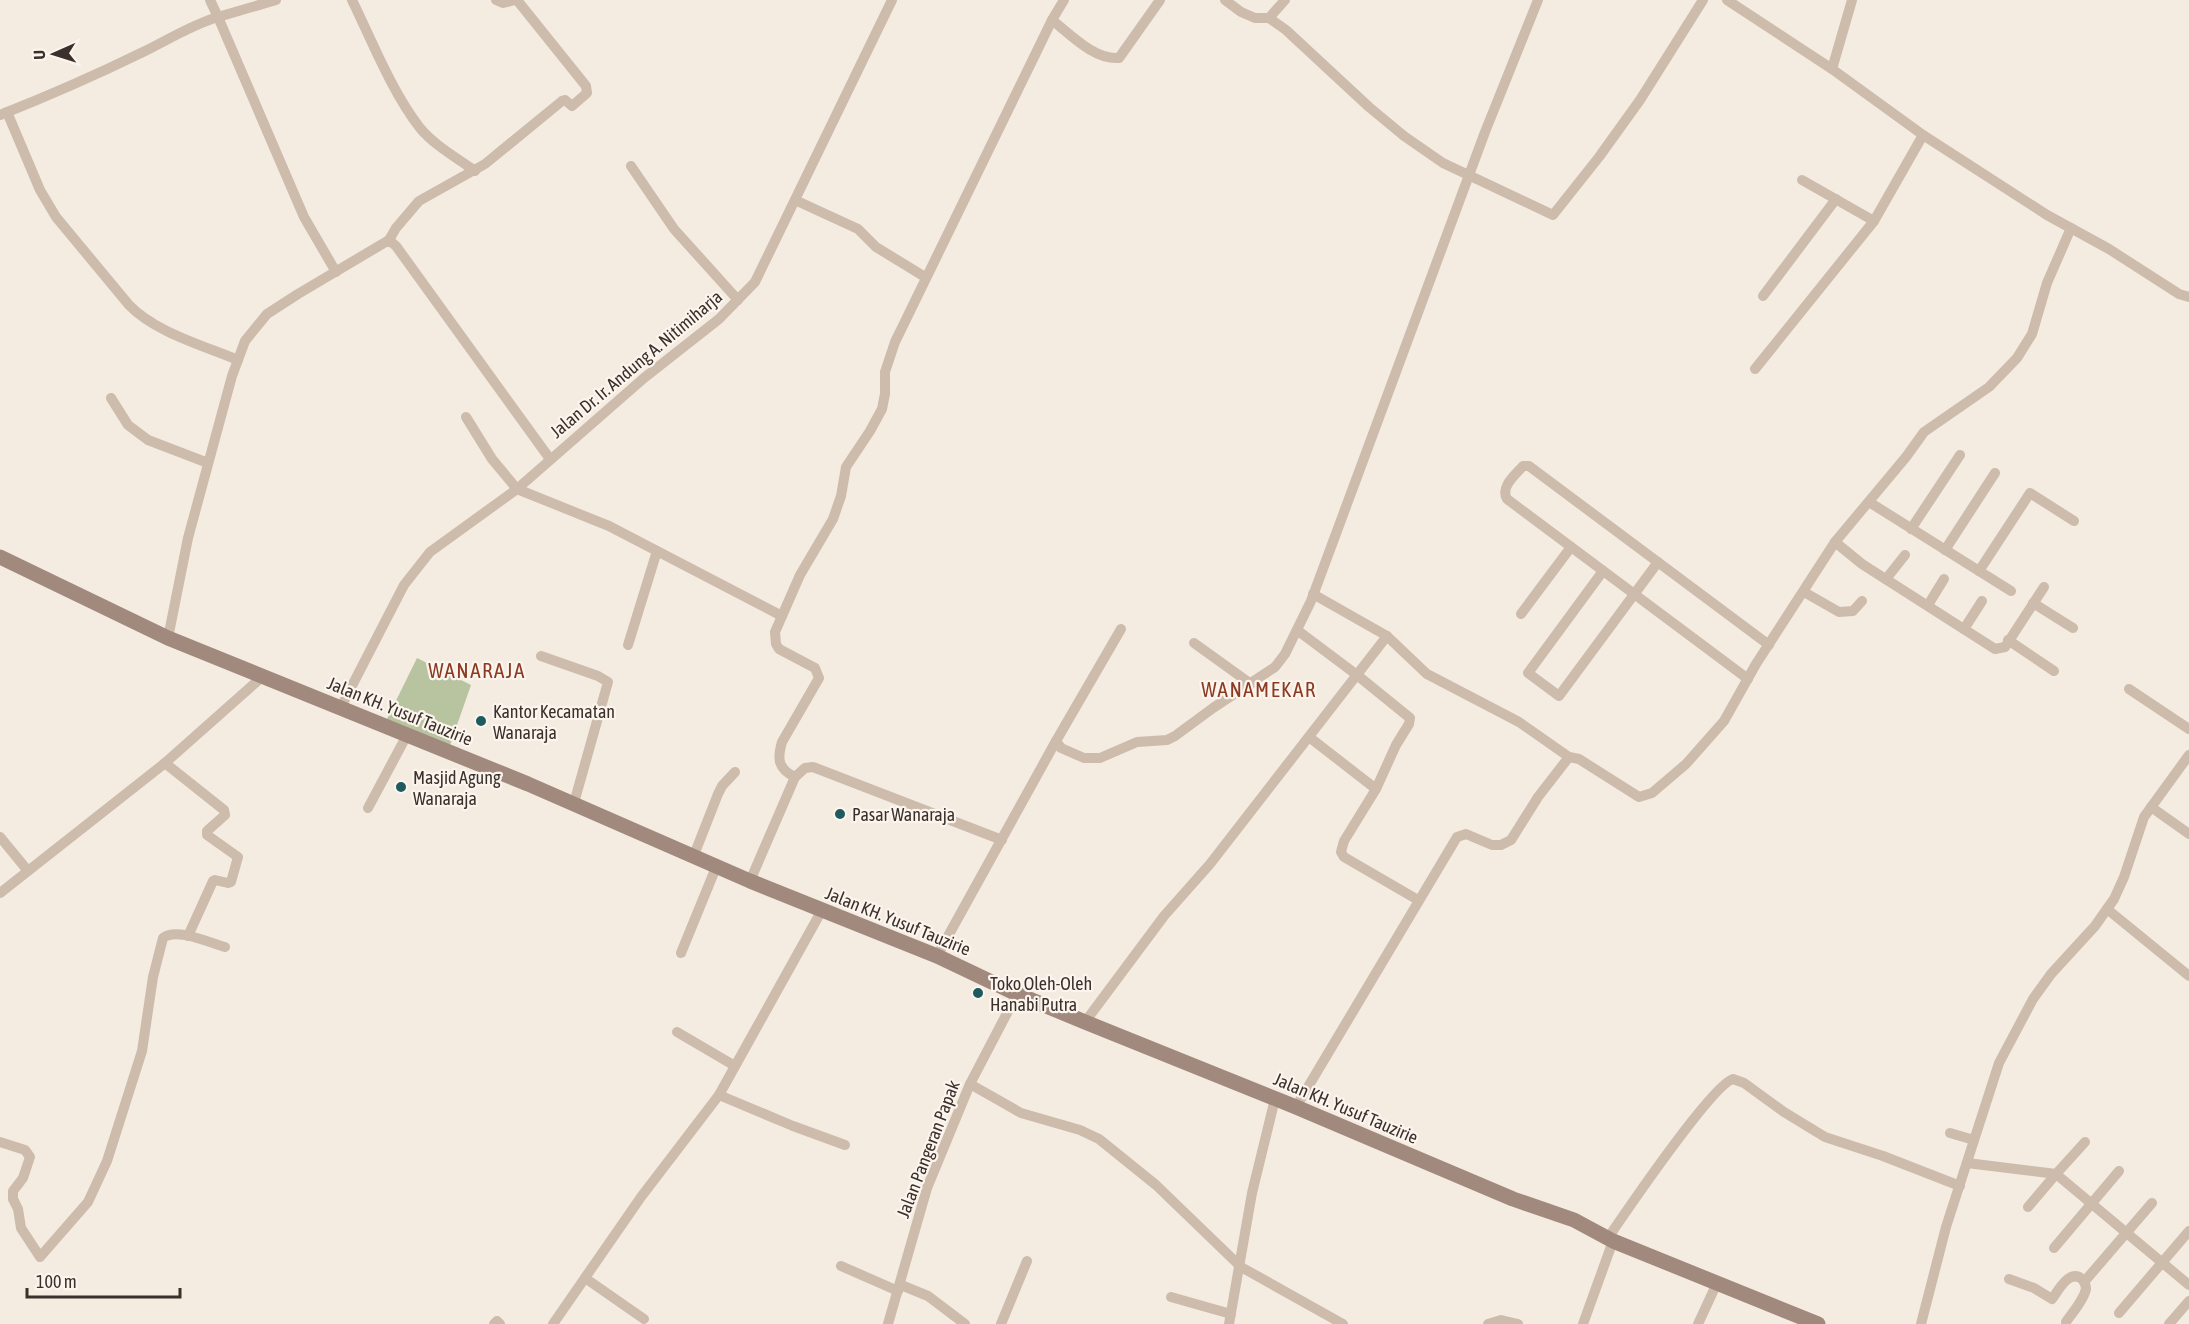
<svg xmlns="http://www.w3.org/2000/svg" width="2189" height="1324" font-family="'Asap Condensed',sans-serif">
<rect width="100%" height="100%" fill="#f4ebe1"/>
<path fill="#b8c4a0" d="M417,658L471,685L449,748L386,721Z"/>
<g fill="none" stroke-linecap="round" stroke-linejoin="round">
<g stroke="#cdbbac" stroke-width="10">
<path d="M210,0L218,17L276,0"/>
<path d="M352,0C372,41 392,92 420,128C434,145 457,158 475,171"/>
<path d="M496,0L503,3L515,0"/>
<path d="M1225,0L1241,12L1255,18H1269L1286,30L1369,107L1404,136L1443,163L1553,215L1599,157L1640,100L1703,0"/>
<path d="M1727,0L1832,69L1923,135L2047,215L2109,249L2179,294L2189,297"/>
<path d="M1269,18L1285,0"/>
<path d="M1052,20C1070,34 1094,60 1119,58L1160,0"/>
<path d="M1832,69L1852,0"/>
<path d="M7,112L40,190L56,217L129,305C155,332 202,345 238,360"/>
<path d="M0,115C48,96 96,75 143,52C168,40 191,25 218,17L304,217L336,272"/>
<path d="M631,166L674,229L738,300"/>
<path d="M1802,180L1874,221"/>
<path d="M795,200L858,229L876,247L925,277"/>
<path d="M389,240L396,228L419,201L485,164L562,101L565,100L572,106L587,93L586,86L517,0"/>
<path d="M1763,296L1836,199"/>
<path d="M1755,369L1874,221L1923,135"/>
<path d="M111,398L128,425L148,440L208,463"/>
<path d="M466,417L492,459L517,489L609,526L782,616"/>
<path d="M1869,502L2011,591"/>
<path d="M1911,529L1960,455"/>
<path d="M1835,542L1862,564L1995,649L2005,647L2044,587"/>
<path d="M1945,550L1995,473"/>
<path d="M1603,571L1528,673L1559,696L1658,562"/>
<path d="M1979,571L2030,493L2074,521"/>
<path d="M1886,579L1905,555"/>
<path d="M1804,592L1839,612L1853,611L1862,601"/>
<path d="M1313,594L1387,636L1427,674L1519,722L1569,757"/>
<path d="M2033,603L2073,628"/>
<path d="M1928,605L1944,579"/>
<path d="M1521,614L1571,547"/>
<path d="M1964,629L1982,601"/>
<path d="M1297,630L1357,675L1410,718L1409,724L1396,745L1376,789L1344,841L1341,852L1344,857L1418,900"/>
<path d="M168,638L188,538L232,376L245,341L267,314L298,294L389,240L396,246L550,459"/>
<path d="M2008,640L2054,671"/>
<path d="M1194,643L1251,684"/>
<path d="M628,645L657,551"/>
<path d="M541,656L598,676L608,682L574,803"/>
<path d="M1748,679L1507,499C1500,487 1515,475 1523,466H1529L1769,645"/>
<path d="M2129,689L2189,729"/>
<path d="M341,707L404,585L430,552L517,489L644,378L719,319L755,282L892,0"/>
<path d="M1309,737L1376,789"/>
<path d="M1056,741L1121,629"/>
<path d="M165,763L224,810L225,815L207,831V835L238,857L231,882L228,883L215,880L213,881L188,936"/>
<path d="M2151,807L2189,834"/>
<path d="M368,808L407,735"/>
<path d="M0,837L28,871"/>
<path d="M1002,840L813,767L805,768L795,777C778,769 777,759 782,742L819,678L815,668L779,649L776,644L775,632L800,575L833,519L841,496L846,467L870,431L882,409L885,394V372L895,342L1052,20L1064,0"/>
<path d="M694,855L718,794L722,786L735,772"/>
<path d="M750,881L795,777"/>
<path d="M0,893L165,763L263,676"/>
<path d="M2107,909L2189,976"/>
<path d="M681,953L717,865"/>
<path d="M937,956L1056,741L1061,748L1084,758H1100L1137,742L1167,740L1175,736L1213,708L1275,667L1285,654L1311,601L1485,132L1538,0"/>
<path d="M1085,1022L1164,916L1210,864L1387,636"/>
<path d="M677,1032L735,1066"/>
<path d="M970,1084L1021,1113L1080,1130L1099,1139L1156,1185L1241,1267L1343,1324"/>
<path d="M719,1095L793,1126L845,1145"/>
<path d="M1296,1107L1457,837L1466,834L1492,845H1501L1511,840L1538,797L1569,757L1579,759L1639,797L1652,793L1686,764L1724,721L1756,664L1835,542L1906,457L1924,432L1989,387L2017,358L2032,334L2047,283L2071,228"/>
<path d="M1950,1133L1974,1140"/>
<path d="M0,1142L25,1150L30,1157L23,1178L13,1191V1199L18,1209L21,1228L40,1257L88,1202L107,1161L142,1051L153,977L163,938C176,927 210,943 225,947"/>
<path d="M2085,1142L2056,1174L2189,1285"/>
<path d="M1967,1163L2056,1174L2028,1207"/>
<path d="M1608,1238C1625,1213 1712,1085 1733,1079L1744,1083L1784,1112L1825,1137L1883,1156L1960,1186"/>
<path d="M2054,1248L2119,1171"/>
<path d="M841,1266L898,1291"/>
<path d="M585,1278L644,1319"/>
<path d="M2009,1279L2034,1288L2052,1299C2058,1291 2070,1267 2083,1280C2085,1283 2086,1285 2086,1289C2084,1300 2072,1313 2066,1322"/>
<path d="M2084,1282L2152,1203"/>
<path d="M901,1285L928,1296L965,1324"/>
<path d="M1171,1297L1231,1314"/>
<path d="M2119,1313L2189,1231"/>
<path d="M494,1324L497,1321L500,1324"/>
<path d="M553,1324L641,1197L719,1095L822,910"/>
<path d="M888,1324L927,1188L970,1084L1017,994"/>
<path d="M1001,1324L1027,1261"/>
<path d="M1229,1324L1252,1193L1275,1099"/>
<path d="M1488,1324L1501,1320L1518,1324"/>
<path d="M1583,1324L1613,1241"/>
<path d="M1698,1324L1717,1283"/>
<path d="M1921,1324L1946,1227L1999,1063L2033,999L2051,974L2095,926L2114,899L2124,877L2144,817L2189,755"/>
<path d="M2169,1324L2189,1301"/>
</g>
<path stroke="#a18a7d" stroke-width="15" d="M0,557L168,638L528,784L750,881L937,956L1017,994L1085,1022L1296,1107L1513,1199L1574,1220L1613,1241L1818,1324"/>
</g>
<g fill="#1f5a5e" stroke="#fbf5ee" stroke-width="2">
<circle cx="481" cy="721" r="6"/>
<circle cx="401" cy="787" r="6"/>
<circle cx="840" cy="814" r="6"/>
<circle cx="978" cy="993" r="6"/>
</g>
<g text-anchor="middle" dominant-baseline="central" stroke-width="4.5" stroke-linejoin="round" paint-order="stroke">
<g font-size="18" fill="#3b302b" stroke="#fbf5ee">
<text transform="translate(636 364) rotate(-40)">Jalan Dr. Ir. Andung A. Nitimiharja</text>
<text transform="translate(400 711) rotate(22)">Jalan KH. Yusuf Tauzirie</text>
<text transform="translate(898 921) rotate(22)">Jalan KH. Yusuf Tauzirie</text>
<text transform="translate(1346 1108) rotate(23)">Jalan KH. Yusuf Tauzirie</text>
<text transform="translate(928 1149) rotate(-69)">Jalan Pangeran Papak</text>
</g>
<g font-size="18" fill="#3b302b" stroke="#fbf5ee" text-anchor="start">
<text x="493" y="711">Kantor Kecamatan<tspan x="493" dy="21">Wanaraja</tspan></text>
<text x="413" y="777">Masjid Agung<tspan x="413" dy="21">Wanaraja</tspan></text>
<text x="852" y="814">Pasar Wanaraja</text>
<text x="990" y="983">Toko Oleh-Oleh<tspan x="990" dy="21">Hanabi Putra</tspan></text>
</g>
<g font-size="21" letter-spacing="1.5" fill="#8c3b22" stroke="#fbf5ee">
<text x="477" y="670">WANARAJA</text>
<text x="1259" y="689">WANAMEKAR</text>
</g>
</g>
<g transform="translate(54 54) rotate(267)" stroke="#fbf5ee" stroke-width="4.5" paint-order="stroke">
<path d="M0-4.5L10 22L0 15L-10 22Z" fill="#3b302b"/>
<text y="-9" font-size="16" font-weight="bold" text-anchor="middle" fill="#3b302b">U</text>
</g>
<path d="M27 1288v9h153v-9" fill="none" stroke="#3b302b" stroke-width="3"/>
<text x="36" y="1288" font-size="18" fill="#3b302b" stroke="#fbf5ee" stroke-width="4.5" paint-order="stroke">100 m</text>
</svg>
